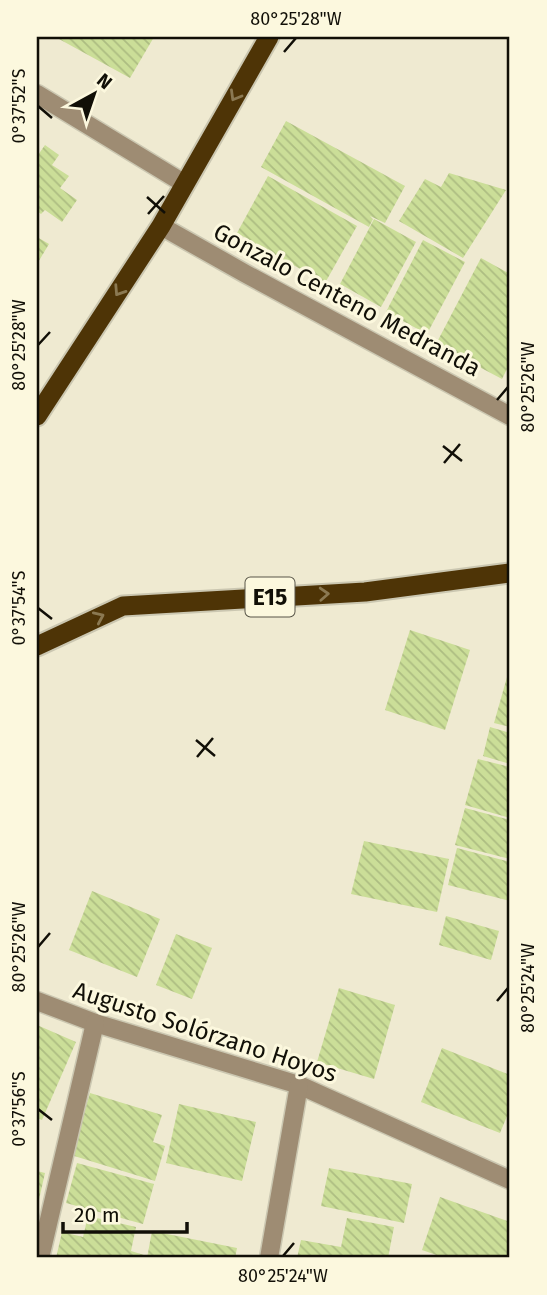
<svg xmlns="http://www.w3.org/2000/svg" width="547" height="1295" font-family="'Fira Sans',sans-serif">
<defs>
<pattern id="building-back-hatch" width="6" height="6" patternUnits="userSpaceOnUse" patternTransform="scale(1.75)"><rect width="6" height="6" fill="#cbde98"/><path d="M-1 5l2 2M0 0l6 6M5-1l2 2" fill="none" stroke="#adbd82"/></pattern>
</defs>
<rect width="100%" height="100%" fill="#efead1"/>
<g fill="url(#building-back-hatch)">
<path d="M61,37H154L130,78L59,39Z"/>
<path d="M286,121L405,186L385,223L370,216L373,219L369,227L261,167Z"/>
<path d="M45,145L59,155L52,165L69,176L60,188L77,200L62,222L45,210L41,214L37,211V154L38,155Z"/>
<path d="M449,173L506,190L463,258L399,221L425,179L441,187Z"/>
<path d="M268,176L357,226L325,283L237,233Z"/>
<path d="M374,219L416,242L381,307L340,284Z"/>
<path d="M37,237L49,244L37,264Z"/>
<path d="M423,240L465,262L427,334L386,312Z"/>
<path d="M481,258L510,274V363L502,379L436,344Z"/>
<path d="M410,630L470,650L445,730L385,710Z"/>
<path d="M509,670H510V727L494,723Z"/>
<path d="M490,727L510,733V764L483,756Z"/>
<path d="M478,759L510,767V818L465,805Z"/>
<path d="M465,808L510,820V859L455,845Z"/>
<path d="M364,841L449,859L437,912L351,894Z"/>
<path d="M457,848L510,862V901L448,885Z"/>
<path d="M92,891L160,919L137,977L69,950Z"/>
<path d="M446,916L499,931L491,960L439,945Z"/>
<path d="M176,934L212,948L192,999L156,985Z"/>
<path d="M339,988L395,1005L374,1079L317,1062Z"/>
<path d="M37,1025L76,1042L42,1120L37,1118Z"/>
<path d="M442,1048L510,1075V1109L500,1133L421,1102Z"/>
<path d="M90,1093L162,1115L153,1142L165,1146L155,1181L71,1155Z"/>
<path d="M179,1104L256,1122L242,1181L166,1163Z"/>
<path d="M77,1163L154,1184L143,1224L66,1203Z"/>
<path d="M329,1168L412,1184L404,1223L321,1206Z"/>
<path d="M37,1171L45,1173L38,1204H37Z"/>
<path d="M440,1197L510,1222V1258H445L422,1250Z"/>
<path d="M88,1216L136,1227L131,1251L144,1255L143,1258H56L62,1232L83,1237Z"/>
<path d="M347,1218L394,1227L388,1258H297L301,1240L341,1247Z"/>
<path d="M152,1231L237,1248L235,1258H147Z"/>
</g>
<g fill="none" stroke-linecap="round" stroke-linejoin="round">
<g stroke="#cbc7b1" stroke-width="21">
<g id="minor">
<path d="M37,94L185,184"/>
<path d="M161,226L246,274L510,416"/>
<path d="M37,1001L95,1023L299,1085L510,1180"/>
<path d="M40,1258L95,1023"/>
<path d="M269,1258L299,1085"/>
</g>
</g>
<g stroke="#cbc7b1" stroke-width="23">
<g id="trunk">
<path d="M37,416L161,226L269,37"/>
<path d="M37,646L123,606L365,592L510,573"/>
</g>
</g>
<use href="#minor" stroke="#9e8c73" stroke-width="18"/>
<use href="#trunk" stroke="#4e3406" stroke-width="19"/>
</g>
<defs><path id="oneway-chevron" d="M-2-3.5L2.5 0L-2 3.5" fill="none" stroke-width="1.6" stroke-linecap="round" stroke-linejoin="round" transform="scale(1.75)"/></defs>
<g stroke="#8b7952">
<use href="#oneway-chevron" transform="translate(235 96) rotate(120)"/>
<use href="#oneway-chevron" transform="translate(119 291) rotate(123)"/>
<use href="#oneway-chevron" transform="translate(324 594) rotate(-3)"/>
<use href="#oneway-chevron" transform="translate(99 617) rotate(-24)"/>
</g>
<path fill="none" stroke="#110f07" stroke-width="2.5" d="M284,52L296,38M38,106L52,118M147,197L165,213M148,214L164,196M38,345L50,332M497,400L508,387M443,446L462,461M444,463L460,444M38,608L52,619M196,740L215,756M197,757L213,738M38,947L50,933M497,1001L508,988M38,1109L52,1120M283,1256L294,1243"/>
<g text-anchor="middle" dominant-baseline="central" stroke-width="6" stroke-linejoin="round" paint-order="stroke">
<rect fill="#fcf8de" stroke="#585548" stroke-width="2" x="245.5" y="577.5" width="49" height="39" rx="5"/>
<g font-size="23" font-weight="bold" fill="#110f07">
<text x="270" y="597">E15</text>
</g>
<g font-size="24" fill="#110f07" stroke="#fcf8de">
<text transform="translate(347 300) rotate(28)">Gonzalo Centeno Medranda</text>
<text transform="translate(205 1032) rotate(18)">Augusto Solórzano Hoyos</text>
</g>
</g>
<rect width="547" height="1295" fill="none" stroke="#fcf8de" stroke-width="77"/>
<g transform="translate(94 94) rotate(40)" stroke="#fcf8de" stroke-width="5" paint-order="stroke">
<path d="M0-5L12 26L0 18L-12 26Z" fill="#110f07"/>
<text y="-10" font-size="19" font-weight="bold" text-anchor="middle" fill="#110f07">N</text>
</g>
<path d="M63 1222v10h124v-10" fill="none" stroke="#110f07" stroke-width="3.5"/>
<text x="74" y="1222" font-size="21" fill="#110f07" stroke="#fcf8de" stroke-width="5" paint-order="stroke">20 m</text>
<rect x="38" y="38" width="470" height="1218" fill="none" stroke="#110f07" stroke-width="2.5"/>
<g font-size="18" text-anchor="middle" fill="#110f07">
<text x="296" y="25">80°25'28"W</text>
<text transform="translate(19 106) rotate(-90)" y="6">0°37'52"S</text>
<text transform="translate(19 345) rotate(-90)" y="6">80°25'28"W</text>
<text transform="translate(528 387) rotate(-90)" y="6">80°25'26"W</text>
<text transform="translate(19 608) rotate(-90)" y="6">0°37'54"S</text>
<text transform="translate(19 947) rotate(-90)" y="6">80°25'26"W</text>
<text transform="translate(528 988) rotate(-90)" y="6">80°25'24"W</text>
<text transform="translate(19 1109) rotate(-90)" y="6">0°37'56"S</text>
<text x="283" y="1282">80°25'24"W</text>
</g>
</svg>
